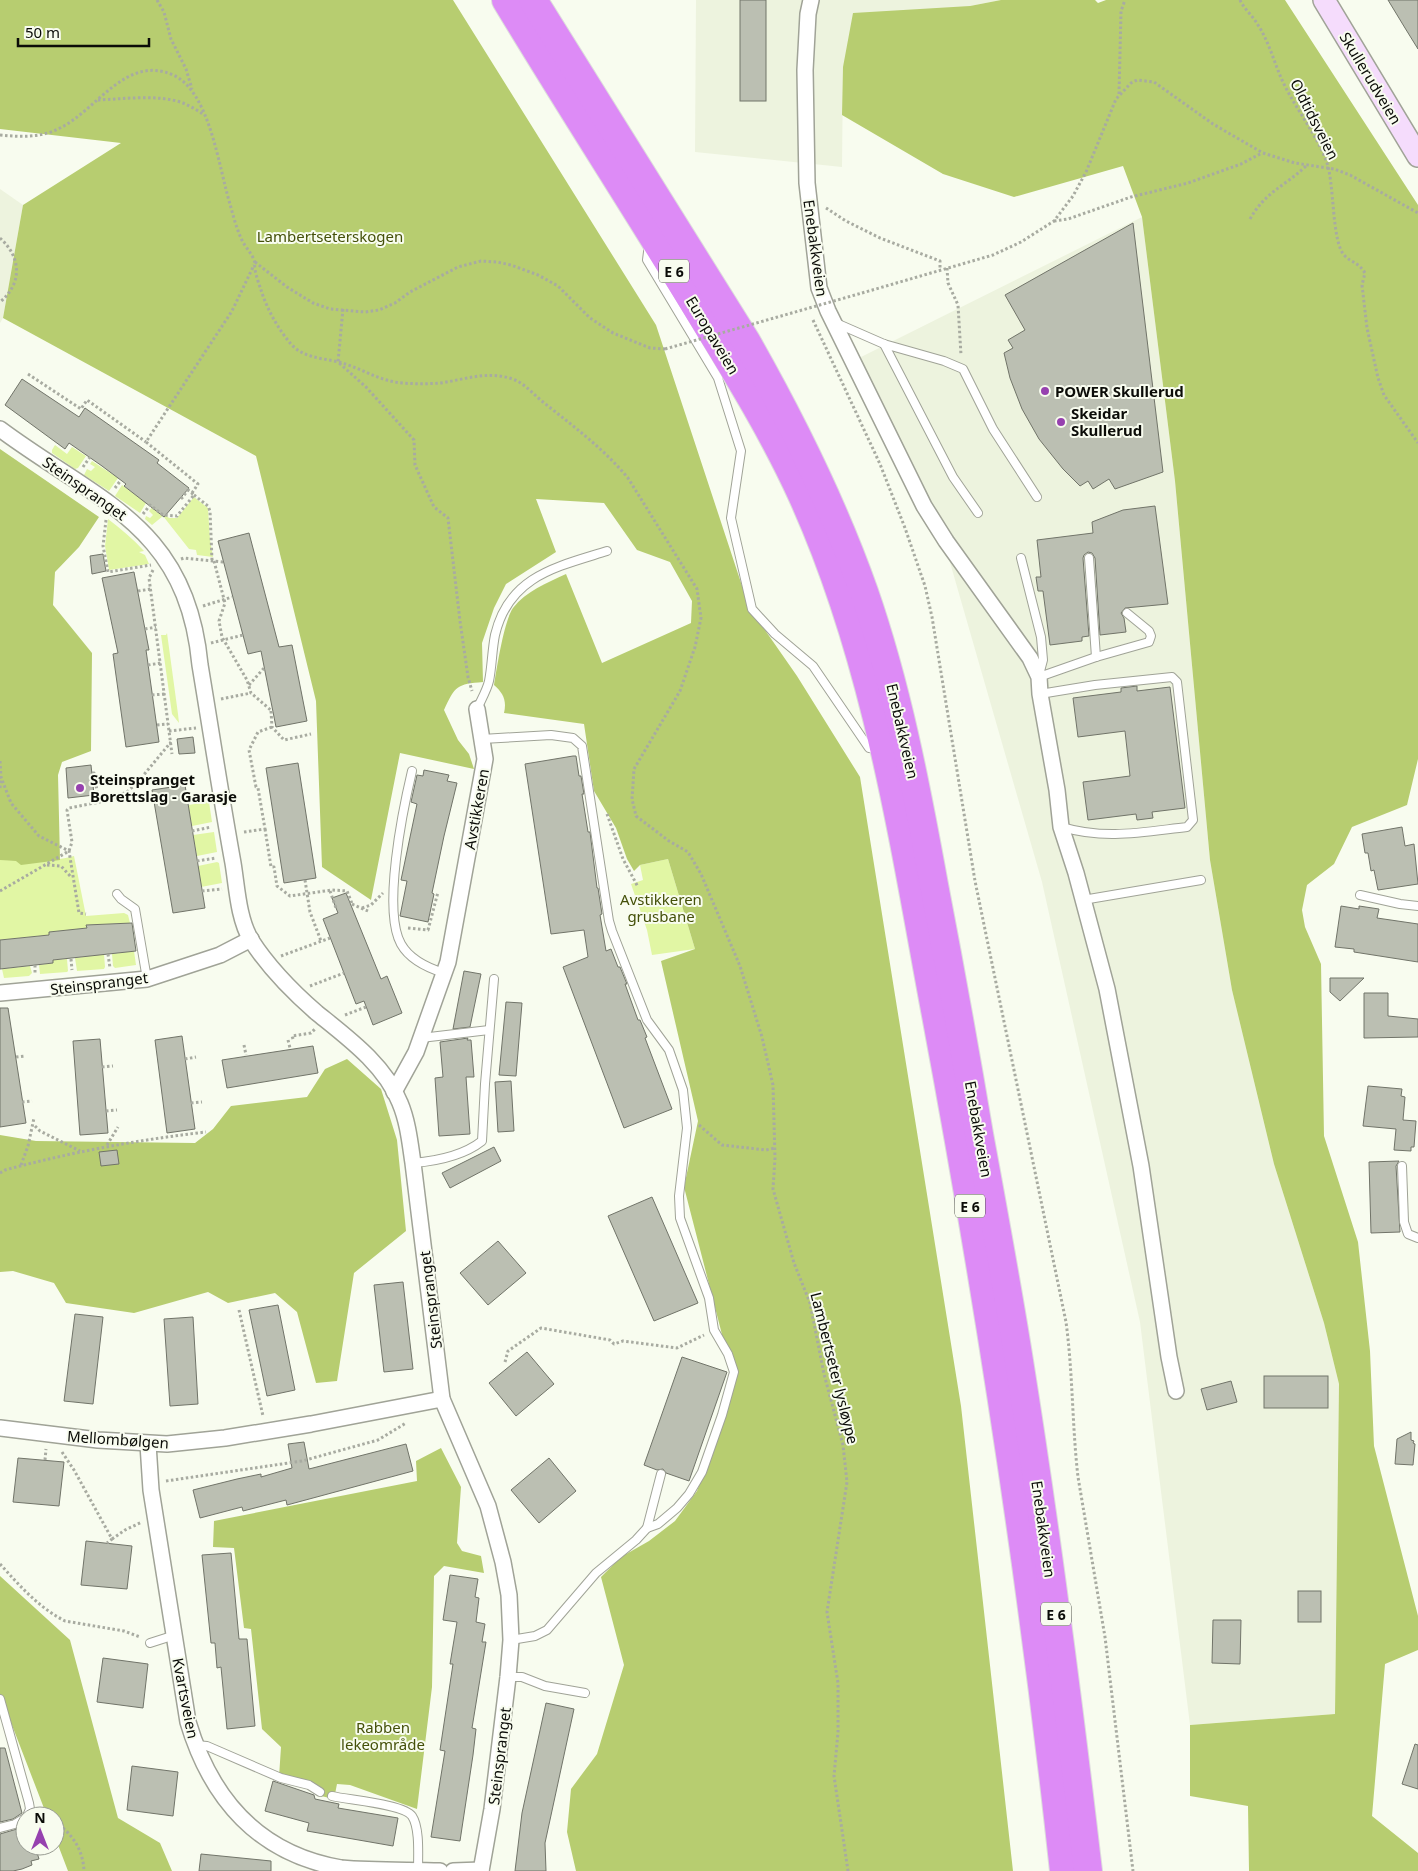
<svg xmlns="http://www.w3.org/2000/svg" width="1418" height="1871" font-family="'Noto Sans',sans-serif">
<rect width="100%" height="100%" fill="#f8fcef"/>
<g fill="#edf3de">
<path d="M696,0H1001L970,6L843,67L842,167L695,152Z"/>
<path d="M0,189L23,205L3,318L0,323Z"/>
<path d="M1142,217L1175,481L1210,860L1232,990L1274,1164L1324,1323L1339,1384L1335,1714L1190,1725L1140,1322L1042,882L949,559L851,362Z"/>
</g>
<g fill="#e1f6a4">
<path d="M55,445L67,454L72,447L86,456L78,468L75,469L52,453V450Z"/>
<path d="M92,461L118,478L109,491L84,475L87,469L91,471L95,467L90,464Z"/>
<path d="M122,485L146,503L140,513L115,496Z"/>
<path d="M194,497L208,508L210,540L213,557L197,555L196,550L189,549L163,516L152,525L145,519L146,516L150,518L153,515L149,511L154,505L169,518H177Z"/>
<path d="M108,519C121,529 133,539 144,551L139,552L145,555L149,564L109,570L105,546Z"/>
<path d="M167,633L178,714L179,723L172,714L161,635H166Z"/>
<path d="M209,802L212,822L192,826L188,805Z"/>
<path d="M214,832L217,852L197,856L193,835Z"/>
<path d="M74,856L86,916L124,913L128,915L130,923L87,925V928L49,932V935L0,940V860C25,860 50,863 74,856Z"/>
<path d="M668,859L695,949L652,955L647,930L631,884L643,880L640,865Z"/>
<path d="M217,862L219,863L222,883L201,887L198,866Z"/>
<path d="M134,951L136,965L115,968L113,966L112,954Z"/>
<path d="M104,954L105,967L104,969L77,971L75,958Z"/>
<path d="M67,959L68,971L67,972L40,974L39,965L53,963V960Z"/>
<path d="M30,966L32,973L29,976L4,978L2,969Z"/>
</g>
<g fill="#b7cd70">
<path d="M0,0H453L656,325L749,607L797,676L860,777L961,1406L1013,1871H576L567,1832L571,1789L597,1754L624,1665L601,1577L621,1557L649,1541L675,1521L697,1491L735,1385L684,1187L698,1121L661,961L695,949L668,859L640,865L634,871L627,859L616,828L594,791L584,724L504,713C507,700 503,693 494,685C497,667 504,621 513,608C526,591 547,583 566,574L602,663L691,623L692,601L670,562L637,550L604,503L536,499L556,552L506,584L494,608L482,643L483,682C457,684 455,686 444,710L458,740L469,754L474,769L400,753L371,900L322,867L316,701L256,456L3,318L23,205L121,143L0,129Z"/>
<path d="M1001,0H1095L1098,3L1106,0H1285L1418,205V759L1407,805L1352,827L1334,864L1307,885L1302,910L1305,927L1321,964L1324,1136L1358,1242L1370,1351L1374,1446L1418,1616V1650L1385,1664L1372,1816L1418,1853V1871H1249L1248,1806L1190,1796V1725L1335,1714L1339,1384L1324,1323L1274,1164L1232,990L1210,860L1175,481L1142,217L1123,166L1014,197L943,174L842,115L843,67L853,13L970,6Z"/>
<path d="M0,449L99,517L79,547L55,572L53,605L92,653L91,751L62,762L58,775L60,860L21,865L16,861L0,860Z"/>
<path d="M347,1059L381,1089L397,1140L406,1231L354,1273L337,1381L316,1383L297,1312L275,1293L228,1303L208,1292L134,1313L66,1303L54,1283L13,1271L0,1272V1135L36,1141L195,1143L213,1129L231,1106L307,1097L325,1069Z"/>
<path d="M441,1448L461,1487L457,1543L462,1551L481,1556L484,1573L444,1566L434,1576L432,1687L417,1809L350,1785L337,1784L334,1799L321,1796L319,1790L279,1777L281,1747L262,1729L251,1629L244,1628L234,1548L213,1547L214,1521L417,1481L416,1461Z"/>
<path d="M0,1576L70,1640L118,1818L160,1843L172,1871H68L55,1837V1816H47L0,1694Z"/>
</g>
<g fill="#bbbfb2" stroke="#717469">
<rect x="740" y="0" width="26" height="101"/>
<path d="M1388,0H1418V49L1405,28Z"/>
<path d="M1133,223L1163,472L1115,489L1109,479L1093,489L1088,481L1080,486L1063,469L1039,439L1022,409L1010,378L1004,353L1013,348L1008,340L1025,330L1005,295Z"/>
<path d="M22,379L79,417L85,408L159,460L157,463L189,488L164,517L124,486L126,484L102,466L69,443L65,449L5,405Z"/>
<path d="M1155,506L1168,604L1125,608L1121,613L1124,618L1126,632L1100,635L1095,558L1092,553L1088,552L1084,555L1083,558L1089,636L1082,637V641L1050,645L1043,591H1038L1036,577H1041L1037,540L1093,533L1092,522L1123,510Z"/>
<path d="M249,533L279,647L292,645L307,721L276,727L261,651L248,654L218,541Z"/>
<path d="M103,554L106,571L92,574L90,556Z"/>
<path d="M134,572L149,650H146L159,742L126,747L113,654L118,653L102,578Z"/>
<path d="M1137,686V691L1170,687L1185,808L1152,812L1153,818L1137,820L1136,814L1088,820L1083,782L1130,776L1125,731L1078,737L1073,698L1121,692V688Z"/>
<path d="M193,737L195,753L179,754L177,739Z"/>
<path d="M573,756H576L579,776H581L584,794H582L588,832H590L597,888H598L602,914L600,915L606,951L611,949L618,967H620L627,984H625L638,1020H640L647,1037L645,1038L672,1109L624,1128L563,967L588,957L584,930L551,934L525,764Z"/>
<path d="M298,763L316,878L284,883L266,768Z"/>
<path d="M91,765L94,795L68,798L66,768Z"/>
<path d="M424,770L449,775L447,781L457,783L444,836L432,893L434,894L428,922L400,916L407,881L401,880L417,804L411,802L417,775L423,776Z"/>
<path d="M185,785L205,908L173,913L152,790Z"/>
<path d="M1402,827L1405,846L1414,844L1418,884L1378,890L1374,870L1371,871L1368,853H1365L1362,834Z"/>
<path d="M346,893L381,979L387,976L402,1013L373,1025L364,1001L356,1004L323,919L338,913L332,898Z"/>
<path d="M1341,906L1359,909V906L1379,909L1377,918L1418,924V962L1354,952V949L1335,947Z"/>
<path d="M132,923L136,951L53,960V963L0,969V940L49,935V932L87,928L86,925Z"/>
<path d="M464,971L481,974L470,1027L453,1029Z"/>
<path d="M1330,978H1364L1340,1001L1330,992Z"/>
<path d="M1364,993H1388V1016L1418,1019V1037L1364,1038Z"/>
<path d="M506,1002L522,1003L516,1076L499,1075Z"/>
<path d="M0,1008H8L26,1123L0,1127Z"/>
<path d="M182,1036L195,1129L167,1133L155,1040Z"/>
<path d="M468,1038L467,1040H471L474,1077H466L470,1134L439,1136L435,1078L443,1077L440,1042Z"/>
<path d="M100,1039L108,1133L80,1135L73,1041Z"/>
<path d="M313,1046L318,1073L227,1088L222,1060Z"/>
<path d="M511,1081L514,1131L498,1132L495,1082Z"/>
<path d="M1368,1086L1402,1089L1401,1096L1405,1097L1403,1120L1416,1121L1414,1147H1411V1151L1394,1150L1396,1129L1363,1126Z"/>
<path d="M494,1147L501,1161L450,1188L442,1173Z"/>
<path d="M117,1150L119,1164L101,1166L99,1152Z"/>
<path d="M1399,1161L1396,1166L1400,1232L1371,1233L1369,1162Z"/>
<path d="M652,1197L698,1303L654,1321L608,1216Z"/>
<path d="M498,1241L526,1273L488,1305L460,1273Z"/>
<path d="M403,1282L413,1369L384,1372L374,1285Z"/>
<path d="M278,1305L295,1390L267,1396L249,1310Z"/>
<path d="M75,1314L103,1317L93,1404L64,1401Z"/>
<path d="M193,1317L198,1404L170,1406L164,1319Z"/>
<path d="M527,1352L554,1384L516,1416L489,1383Z"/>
<path d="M682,1357L727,1372L689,1481L666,1473L663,1469L657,1470L644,1465Z"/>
<rect x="1264" y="1376" width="64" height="32"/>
<path d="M1231,1381L1237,1402L1207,1410L1201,1389Z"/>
<path d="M1411,1432V1440L1414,1441L1413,1443L1415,1444L1413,1465L1395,1464L1397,1439Z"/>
<path d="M304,1442L309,1469L406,1444L413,1471L287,1505L286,1500L243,1511L242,1507L200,1518L193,1490L237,1479L261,1474V1477L292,1468L288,1444Z"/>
<path d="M18,1458L64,1462L59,1506L13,1502Z"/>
<path d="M549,1458L576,1491L539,1523L511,1490Z"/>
<path d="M86,1541L132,1546L127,1589L81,1585Z"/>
<path d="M231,1553L239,1639H247L255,1726L227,1729L221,1667L217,1668L215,1643H211L202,1555Z"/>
<path d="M450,1575L478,1579L475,1597L479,1598L476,1622L485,1624L482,1642H486L472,1728L476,1729L473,1755L460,1841L431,1837L445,1751L440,1750L453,1664H450L457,1622L443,1620Z"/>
<rect x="1298" y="1591" width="23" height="31"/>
<path d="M1213,1620H1241L1240,1664L1212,1663Z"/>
<path d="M103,1658L148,1664L143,1708L97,1702Z"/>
<path d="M546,1703L574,1709L545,1843L546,1871H515L522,1813Z"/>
<path d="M1415,1744L1418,1745V1789L1402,1784Z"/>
<path d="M0,1748H5L22,1813L13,1819L0,1822Z"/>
<path d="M132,1766L178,1772L173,1816L127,1810Z"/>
<path d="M273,1781L314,1795L315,1799L339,1804L338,1808L398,1818L393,1846L307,1831L309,1823L265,1811Z"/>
<path d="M25,1825V1846H35L39,1859L31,1861L32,1865L22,1869L13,1871H0V1834L17,1829Z"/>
<path d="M201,1854L271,1861V1871H199Z"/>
</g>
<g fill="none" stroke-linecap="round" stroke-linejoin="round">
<g stroke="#a0a397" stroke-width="10">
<g id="lane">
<path d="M649,244L647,260L718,378L741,451L731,518L752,609L775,634L813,666L869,748L879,749"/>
<path d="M836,323L884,344L944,361L963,369L993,429L1037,497"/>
<path d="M884,344L953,477L978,513"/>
<path d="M1021,558L1041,637L1043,660L1039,675"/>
<path d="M1089,558L1096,657"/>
<path d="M1039,677L1096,657L1149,642L1151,636L1149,631L1127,613"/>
<path d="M1040,694L1095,685L1172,677L1177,682L1193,820L1187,827C1143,832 1105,840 1062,827"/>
<path d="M477,709C481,700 487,690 489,681C492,666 492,650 495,635C509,576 556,567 607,551"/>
<path d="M482,739L551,735L573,738L582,746L609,921L612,931L647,1020L669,1050L683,1090L687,1128L679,1196L680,1218L709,1298L714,1330L728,1354L734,1372L722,1415L702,1472L689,1494L677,1508L658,1524L647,1528L636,1540L596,1573L547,1630L535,1636L511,1640"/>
<path d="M412,771C403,809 382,910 401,944C410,960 428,968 444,973"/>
<path d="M117,894L121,899L135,909L147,979"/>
<path d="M1360,895L1400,904L1418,906"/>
<path d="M1083,900L1201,880"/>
<path d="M421,1038L489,1030"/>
<path d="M413,1163C437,1161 463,1156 482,1141L485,1084L494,979"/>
<path d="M1402,1166L1404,1222L1408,1234L1418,1238"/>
<path d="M647,1528L661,1474"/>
<path d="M150,1643L175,1635"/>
<path d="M508,1677H522L545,1686L585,1693"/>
<path d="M0,1699L29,1803L30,1809L27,1816"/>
<path d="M196,1745L207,1746L281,1778L309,1785L320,1792"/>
<path d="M332,1796C348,1800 404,1804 412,1816C420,1828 418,1855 418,1870"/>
<path d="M0,1828L15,1824L25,1818"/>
</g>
</g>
<g stroke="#a0a397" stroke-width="18">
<g id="street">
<path d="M811,0L808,14L805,70L807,183L819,288L828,311L924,506L946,541L1030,658L1039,677L1040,694L1057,790L1061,827L1076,873L1107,989L1141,1166L1169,1357L1176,1391"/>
<path d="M0,429C98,502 187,525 200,665C211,731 221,797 233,863C237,887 238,918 251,940C267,965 294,993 317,1013C348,1038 385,1065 400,1103C408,1122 410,1143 413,1163L442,1399L488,1506L503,1562L509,1595L511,1640L508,1677L492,1809L481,1871"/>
<path d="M0,993L147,979L220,955L251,939"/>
<path d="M394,1092L416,1052L448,962L485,759L477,709"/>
<path d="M0,1428L98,1440L167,1444L225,1438L311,1424L442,1399"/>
<path d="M148,1444L151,1490L188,1722C211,1799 259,1854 341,1868C373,1871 407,1870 440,1871"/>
<path d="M453,1871L481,1870"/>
</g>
</g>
<g stroke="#a0a397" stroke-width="24">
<path id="secondary" d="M1324,0L1418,156"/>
</g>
<g stroke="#dddddc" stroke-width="30">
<g id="highway">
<path d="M506,0C568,103 633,203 695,305C733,367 772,429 802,495C877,660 903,839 936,1015C989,1298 1033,1584 1064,1871"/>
<path d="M533,0L746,341C792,422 833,504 864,592C897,687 916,786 934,885C950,968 965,1051 979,1134C993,1210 1007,1285 1019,1361C1046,1530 1068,1700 1088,1871"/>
</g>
</g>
<g stroke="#a8aba1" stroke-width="3" stroke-dasharray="2.5 2.5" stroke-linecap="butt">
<path d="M157,0L164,12L171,39L186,69L192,89"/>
<path d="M1240,0C1244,9 1253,16 1258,25C1269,42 1274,62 1282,80C1295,108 1315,132 1326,160C1335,182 1331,243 1345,256C1352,263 1358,262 1365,273L1362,285L1367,328L1378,378L1384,395L1418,443"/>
<path d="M1119,94L1121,11L1125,0"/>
<path d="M98,100C123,99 159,94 183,103C190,106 197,110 203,114"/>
<path d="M0,135C21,137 41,138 60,128C97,110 126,54 173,75C210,91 219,169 230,204C233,215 236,227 241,238C244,246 251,252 254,260C256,265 254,264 255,269C256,276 259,284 261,290C267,309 278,329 291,344C303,358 322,358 339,362C361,368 379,381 402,383C415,384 428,384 441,383C466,379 490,370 515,380C525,384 534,395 543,402C573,426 603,448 628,478L697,589L701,618L695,647L680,691L634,769L632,799L636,816L669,841L688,852L701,874L740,966L762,1037L773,1085L775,1158L773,1189L794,1263L810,1303L824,1374L843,1445L847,1482L827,1612L838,1683V1732L834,1776L848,1871"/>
<path d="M826,208L846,221L880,238L940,261V270"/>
<path d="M1250,219C1266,191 1284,187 1306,166"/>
<path d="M1054,221L1068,219L1131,197L1188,183L1241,164L1262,153"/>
<path d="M0,238C21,257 23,283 0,302"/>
<path d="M255,262L287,287L313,303L330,309L365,312L379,310L395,303L410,292L458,267L481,261L497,262L511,265L538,275L558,286L590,318L613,333L650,348L665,349"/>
<path d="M947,268L948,283L958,305L961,355"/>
<path d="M862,293L993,255L1021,242L1054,221L1073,196L1086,172L1116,99L1131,83L1137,80L1154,82L1213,124L1263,153L1295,163L1334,169L1350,175L1418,213"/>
<path d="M343,309L338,362L366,387L414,440L415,465L434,507L448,518L460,621L468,677L472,691"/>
<path d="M813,320L880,464L905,528L925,586L932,617L975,881L1066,1322C1073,1374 1072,1425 1078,1477L1105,1637L1133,1871"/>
<path d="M28,374L81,409L87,400L146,442"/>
<path d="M83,467L90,457"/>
<path d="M115,488L121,480"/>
<path d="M192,493L198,484L146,442L232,311L254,265"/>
<path d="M194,495L208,506L210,511L212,560"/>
<path d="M181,497L182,498L188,490"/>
<path d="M143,514L150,505L163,515L177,516L194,495L187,489"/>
<path d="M106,520L103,546L108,572L151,565"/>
<path d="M181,559L184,558L224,562"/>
<path d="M214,561L225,603L219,621L222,637L247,680L251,693L273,712"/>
<path d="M153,570L149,578L172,754"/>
<path d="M138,591L151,589"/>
<path d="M203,606L232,597"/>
<path d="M145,629L156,627"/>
<path d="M211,643L243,635"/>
<path d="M148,665L161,663"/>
<path d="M249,685L264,668"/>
<path d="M152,695L165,694"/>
<path d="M221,699L251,693"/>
<path d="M271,711L272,727L284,740L311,734"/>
<path d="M157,725L168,724"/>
<path d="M169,731L196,728"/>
<path d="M0,761L1,777L11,803L39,836L69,851L79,913L86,914"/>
<path d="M92,773H94L99,803"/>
<path d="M0,788L1,777"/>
<path d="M187,801L206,797"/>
<path d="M607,814L623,859L638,887"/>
<path d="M265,829L271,867H274L277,886L290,896L332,890L347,891L353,906"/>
<path d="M192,831L211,827"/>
<path d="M244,832L265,829L258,788L256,787L249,750L258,732L272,727"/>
<path d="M197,861L216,858"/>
<path d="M47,865L61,866L71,877"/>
<path d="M305,880L310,912L321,941"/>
<path d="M0,891L69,851L72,842L67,810L69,808L100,802L107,798L116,797L128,791L137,783L171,742"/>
<path d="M202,891L222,889"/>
<path d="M330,891L336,908"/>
<path d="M352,904L368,911"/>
<path d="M362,908L371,905L383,893"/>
<path d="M408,928L428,930L438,892"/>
<path d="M108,954L110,968"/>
<path d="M281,956L330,938"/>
<path d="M71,959L72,970"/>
<path d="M35,965V974"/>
<path d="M310,986L344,973"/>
<path d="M345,1015L366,1007"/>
<path d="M293,1039L292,1036L311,1033L315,1029"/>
<path d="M288,1040L290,1048"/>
<path d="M244,1045L246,1055"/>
<path d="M16,1057L25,1056"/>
<path d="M185,1059L196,1057"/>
<path d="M102,1067L113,1066"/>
<path d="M22,1102L32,1101"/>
<path d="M191,1103L202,1102"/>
<path d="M106,1111L117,1110"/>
<path d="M699,1125L722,1145L766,1150L775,1148"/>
<path d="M35,1126L40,1131L80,1151"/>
<path d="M107,1145L118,1127"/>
<path d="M21,1165L28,1146L34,1118"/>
<path d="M0,1173L5,1170C72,1152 137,1140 206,1132"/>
<path d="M239,1310L263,1416"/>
<path d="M505,1362L508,1351L541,1328L610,1340L614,1344L623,1341L677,1348L704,1335"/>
<path d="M62,1452L74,1470L112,1539L107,1543"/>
<path d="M45,1460L46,1449"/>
<path d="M166,1481L302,1461L378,1440L406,1423"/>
<path d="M112,1539L125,1530L142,1522"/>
<path d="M0,1564C20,1586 38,1607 65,1621L124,1631L140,1637"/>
<path d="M55,1822C73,1834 83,1850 84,1871"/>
</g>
<use href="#lane" stroke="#fff" stroke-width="8"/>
<use href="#street" stroke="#fff" stroke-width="15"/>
<use href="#secondary" stroke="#f5dcfc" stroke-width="21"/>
<use href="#highway" stroke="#dd8bf6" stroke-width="28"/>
<path stroke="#a8aba1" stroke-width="3" stroke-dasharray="2.5 2.5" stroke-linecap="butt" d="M665,349L862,293"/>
</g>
<g fill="#9641af" stroke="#f8fcef" stroke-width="2">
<circle cx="1045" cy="391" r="5"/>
<circle cx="1061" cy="422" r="5"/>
<circle cx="80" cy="788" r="5"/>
</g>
<g text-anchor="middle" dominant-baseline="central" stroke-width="4" stroke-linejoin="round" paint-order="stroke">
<g fill="#f8fcef" stroke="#52544d" stroke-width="1">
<rect x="659" y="259.5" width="30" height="23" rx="4"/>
<rect x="955" y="1194.5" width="30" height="23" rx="4"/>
<rect x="1041" y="1602.5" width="30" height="23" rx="4"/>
</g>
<g font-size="14" font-weight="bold" fill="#0b0c08">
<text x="674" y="271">E 6</text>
<text x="970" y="1206">E 6</text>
<text x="1056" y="1614">E 6</text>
</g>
<g font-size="15" fill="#0b0c08" stroke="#f8fcef">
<text transform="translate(1371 78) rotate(59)">Skullerudveien</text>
<text transform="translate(1315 119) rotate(63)">Oldtidsveien</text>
<text transform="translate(816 248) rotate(82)">Enebakkveien</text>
<text transform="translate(713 335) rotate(59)">Europaveien</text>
<text transform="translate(85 488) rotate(35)">Steinspranget</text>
<text transform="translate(903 731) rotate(77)">Enebakkveien</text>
<text transform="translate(476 809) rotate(-80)">Avstikkeren</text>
<text transform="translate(99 983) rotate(-7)">Steinspranget</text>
<text transform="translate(979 1129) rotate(80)">Enebakkveien</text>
<text transform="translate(430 1300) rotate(-97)">Steinspranget</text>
<text transform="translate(835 1368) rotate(76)">Lambertseter lysløype</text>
<text transform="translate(118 1439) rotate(4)">Mellombølgen</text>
<text transform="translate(1044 1529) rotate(82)">Enebakkveien</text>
<text transform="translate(186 1698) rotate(79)">Kvartsveien</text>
<text transform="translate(499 1756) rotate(-83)">Steinspranget</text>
</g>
<g font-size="15" fill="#445009" stroke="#f8fcef">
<text x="330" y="236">Lambertseterskogen</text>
<text x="661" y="899">Avstikkeren<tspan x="661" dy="17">grusbane</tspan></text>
<text x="383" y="1727">Rabben<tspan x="383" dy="17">lekeområde</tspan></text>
</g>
<g font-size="15" font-weight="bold" fill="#0b0c08" stroke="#f8fcef" text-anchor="start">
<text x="1055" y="391">POWER Skullerud</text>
<text x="1071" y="413">Skeidar<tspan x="1071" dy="17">Skullerud</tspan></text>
<text x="90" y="779">Steinspranget<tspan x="90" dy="17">Borettslag - Garasje</tspan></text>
</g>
</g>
<g transform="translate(40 1831)"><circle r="24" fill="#f8fcef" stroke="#999c93"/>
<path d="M0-4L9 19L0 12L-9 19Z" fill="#9641af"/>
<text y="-8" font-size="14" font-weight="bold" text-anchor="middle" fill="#0b0c08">N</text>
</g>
<path d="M18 38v8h131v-8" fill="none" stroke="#0b0c08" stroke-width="2.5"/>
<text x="25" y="38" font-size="15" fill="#0b0c08" stroke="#f8fcef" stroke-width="4" paint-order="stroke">50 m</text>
</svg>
